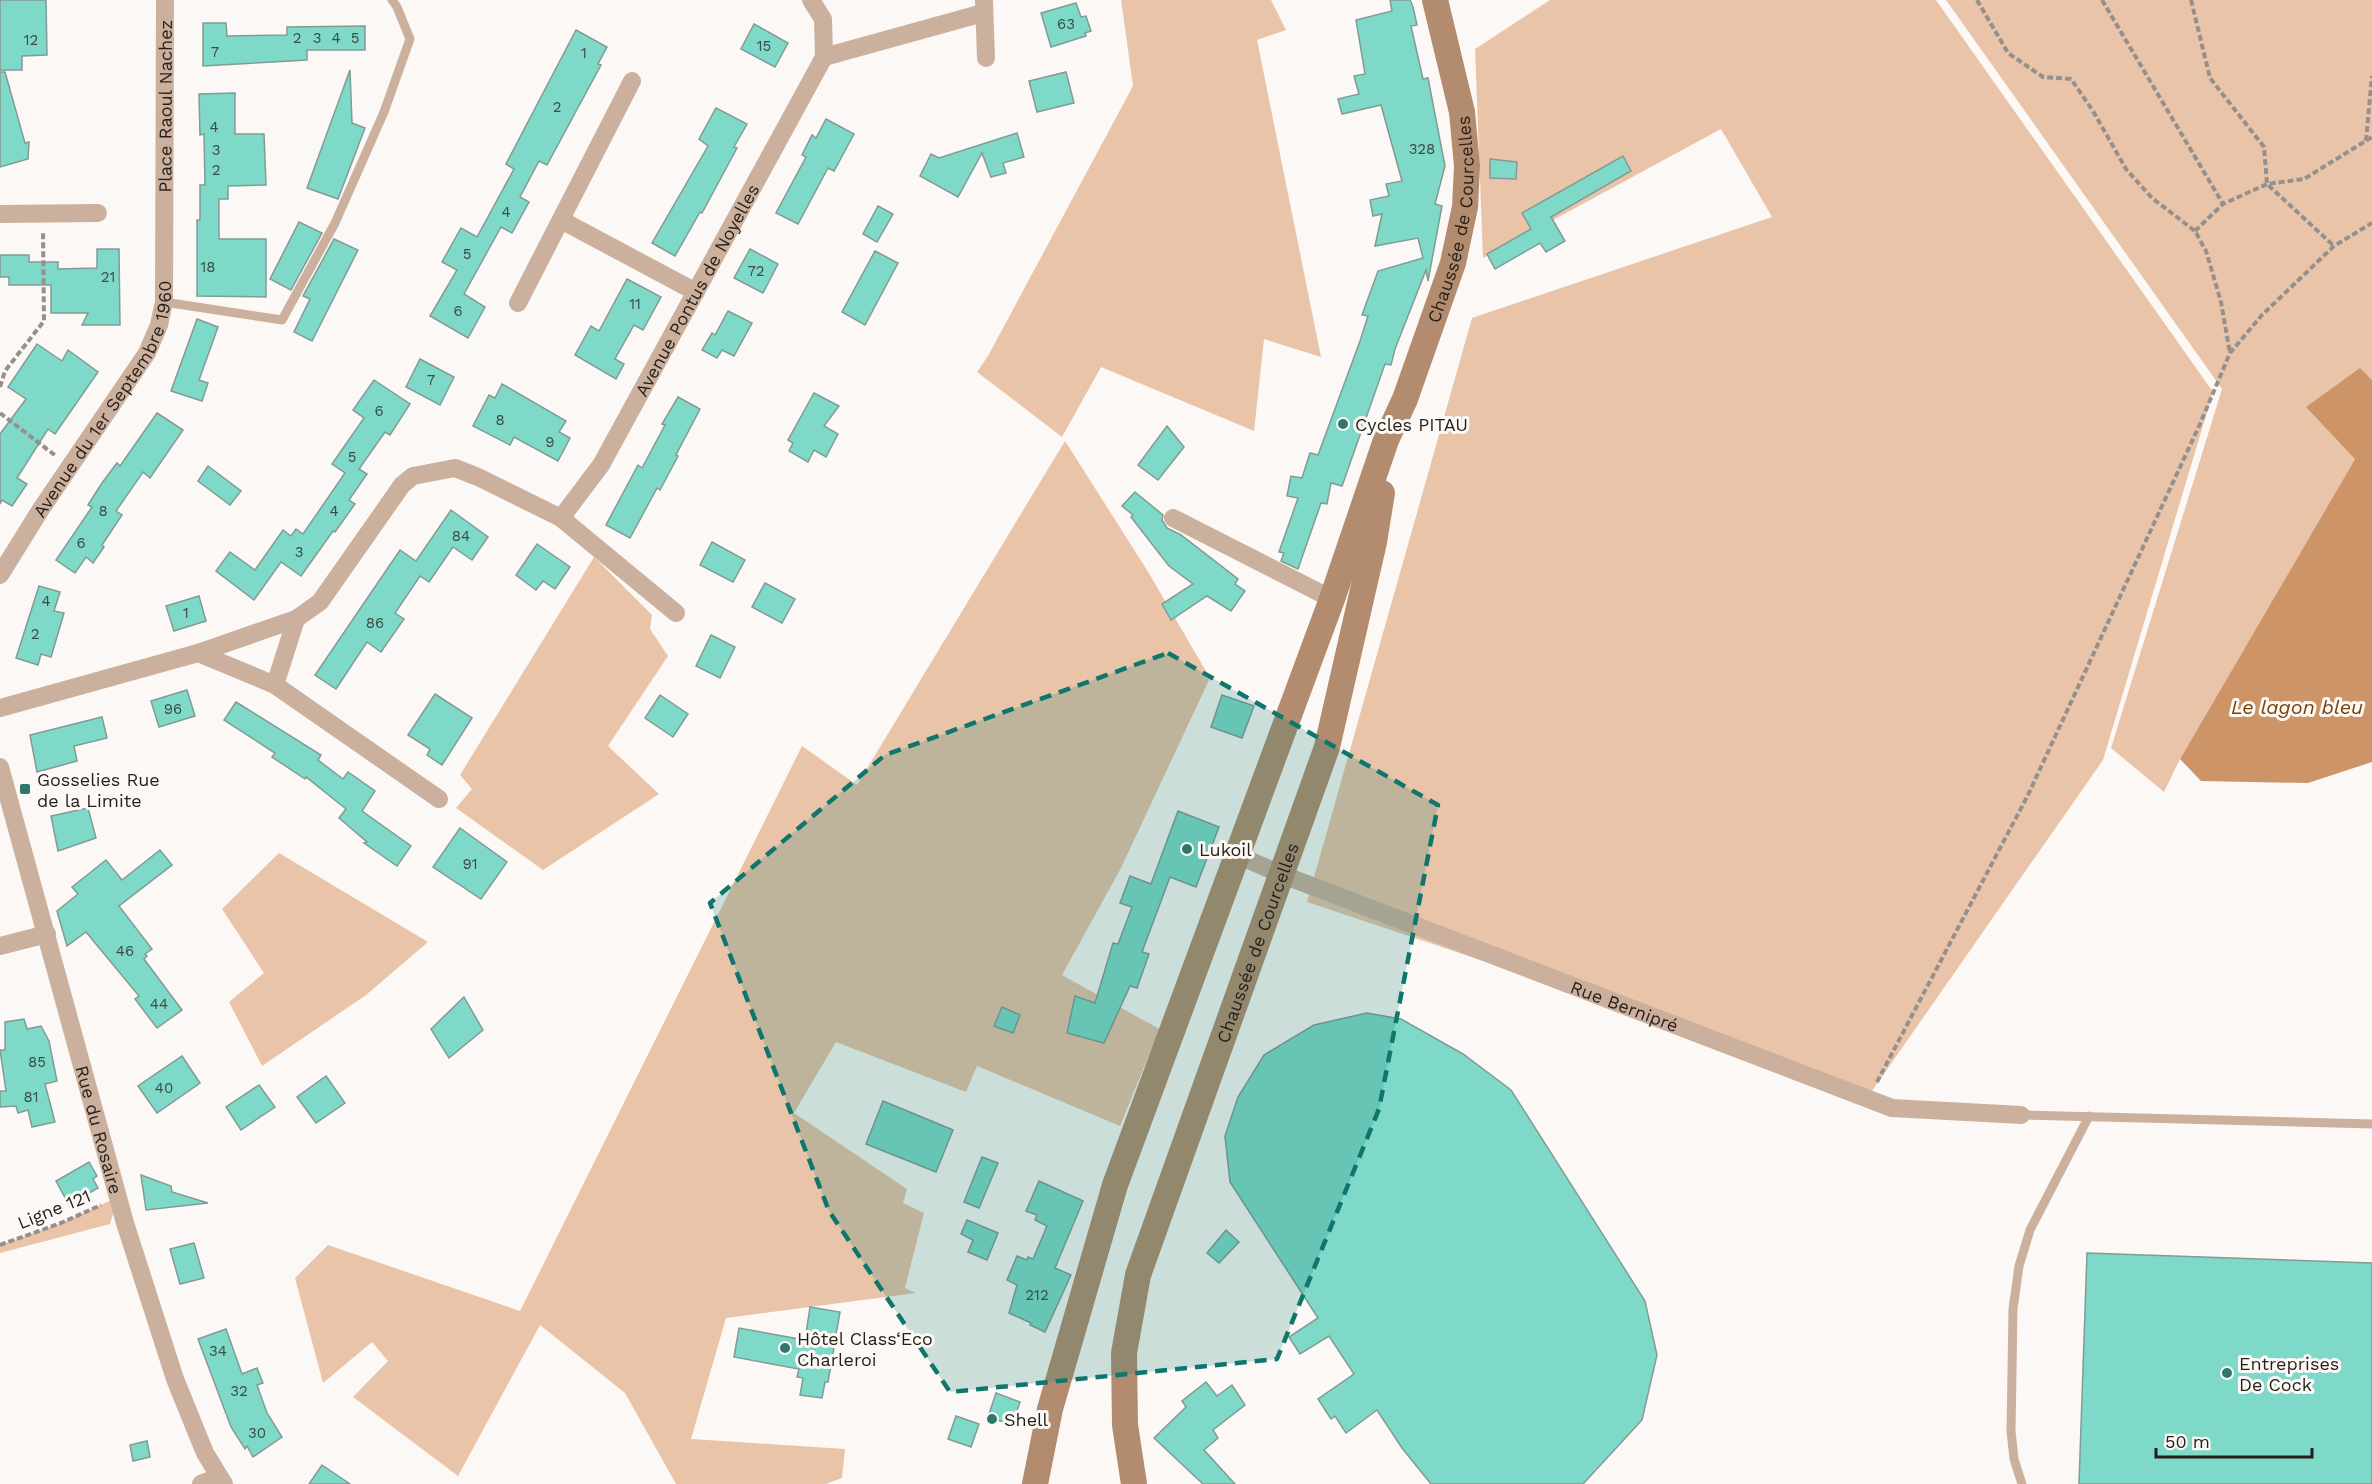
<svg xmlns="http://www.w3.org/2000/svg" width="2372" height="1484" font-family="'Work Sans',sans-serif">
<rect width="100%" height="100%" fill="#fcf8f5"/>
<g fill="#eac4a8">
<path d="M1121,0H1271L1286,30L1257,40L1321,357L1264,339L1254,431L1101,367L1062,437L977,372L988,356L1133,86Z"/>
<path d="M1550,0H1936L2213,392L2103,760L1872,1091L1307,902L1472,318L1772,217L1721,129L1483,258L1475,49Z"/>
<path d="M1946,0H2372V380L2359,368L2355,459L2180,759L2164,792L2111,748L2222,389Z"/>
<path d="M1065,441L1147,570L1210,678L1121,868L1062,975L1163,1031L1151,1050L1120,1126L977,1066L966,1092L836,1042L794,1113L907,1189L903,1203L924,1213L905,1288L916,1293L726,1318L691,1439L845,1449L842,1478L826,1484H676L625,1393L540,1325L458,1476L353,1397L388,1361L372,1342L323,1383L295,1278L328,1245L520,1311L802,746L857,785Z"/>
<path d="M594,557L652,615L650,629L668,656L608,746L659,794L543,870L456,808L472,789L460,775Z"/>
<path d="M279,853L428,942L366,995L262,1066L229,1002L264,973L222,909Z"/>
<path d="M118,1197L110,1224L0,1253V1245L61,1223Z"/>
</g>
<path fill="#cd9467" d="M2360,368L2372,380V762L2308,783L2201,781L2180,759L2355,459L2306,407Z"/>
<g fill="#7ed9c9" stroke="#819b95" stroke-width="1.5">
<path d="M0,0H46L47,55L22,56V70H0Z"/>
<path d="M1390,0H1410L1413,7L1417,25L1411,26L1423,79L1428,78L1445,166L1435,204L1442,206L1428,281L1426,270L1395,349L1391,365L1385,364L1342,486L1331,483L1327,504L1321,503L1298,569L1281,561L1284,553L1279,552L1298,498L1287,496L1291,476L1302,478L1310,453L1318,455L1360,341L1368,316L1362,315L1378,271L1423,258L1418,238L1375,246L1382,214L1373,216L1370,200L1389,196L1386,184L1402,181L1381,105L1342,114L1338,99L1359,94L1354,76L1365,74L1356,20L1392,11Z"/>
<path d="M1076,3L1081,17L1086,16L1091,31L1085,33L1086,36L1051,47L1041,13Z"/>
<path d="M203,23H226L227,36L287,35V27L365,26V50H307V60L203,66Z"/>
<path d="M754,24L788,43L775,67L741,49Z"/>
<path d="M576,30L607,47L598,64L601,65L547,165L539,161L520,197L529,202L512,233L501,227L464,294L485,307L468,338L430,316L457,270L442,262L461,228L477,237L514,169L506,164Z"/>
<path d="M350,70L352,123L365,128L338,199L307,188Z"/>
<path d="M0,72H5L25,143L29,142L28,159L0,167Z"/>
<path d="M1066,72L1074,103L1037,112L1029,81Z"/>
<path d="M235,93V134H264L266,185L228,186V199H219V239H266V297L197,296V220H200V185H205L204,134L200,135L199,94Z"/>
<path d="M716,108L747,124L734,147L737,148L702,213L700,212L675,256L652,243L708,146L699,139Z"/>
<path d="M826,119L854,134L834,171L828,168L798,224L776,213L806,157L802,155L812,135L816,138Z"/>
<path d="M1017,133L1024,157L1003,163L1006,173L991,177L982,153L958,197L920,176L931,154L939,158Z"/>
<path d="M1623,156L1631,171L1551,217L1565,241L1546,252L1540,243L1495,269L1487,254L1531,229L1522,213Z"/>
<path d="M1490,159L1517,162L1516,179L1490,178Z"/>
<path d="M878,206L893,214L877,242L863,234Z"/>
<path d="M299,222L322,233L291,290L270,279Z"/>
<path d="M334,239L358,250L312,341L294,332L310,299L303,296Z"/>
<path d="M97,249H119L120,325H82L88,313H51V285H9V277H0V255H29V262H58V269L97,268Z"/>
<path d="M750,249L778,264L763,293L734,278Z"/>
<path d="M875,251L898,263L865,325L842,312Z"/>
<path d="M627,279L661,297L643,330L634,325L615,359L624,364L616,379L575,355L591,326L599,331Z"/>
<path d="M728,311L752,323L734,356L722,350L717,358L702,350L712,333L715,335Z"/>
<path d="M197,319L218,327L199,380L208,383L202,401L171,391Z"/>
<path d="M37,344L62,361L68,350L98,372L55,434L48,429L17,478L27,484L12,506L2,500L0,504V434L26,399L8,387Z"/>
<path d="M420,359L454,377L440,405L406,387Z"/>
<path d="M374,380L410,404L390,435L385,432L359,469L367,474L349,500L355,504L335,532L333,531L301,576L281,562L254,600L216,571L230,552L255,570L283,530L291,536L296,529L303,534L345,473L332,464L364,418L353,410Z"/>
<path d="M502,384L566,421L559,432L570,438L558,461L514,437L510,445L473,426L489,395L495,398Z"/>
<path d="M814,393L839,406L824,426L838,434L826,457L814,450L808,462L789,451L793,443L788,440Z"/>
<path d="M678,397L700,409L676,455L678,456L660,490L657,488L630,538L606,525L638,465L642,468L665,425L662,424Z"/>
<path d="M157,413L183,430L150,478L143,472L116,511L122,515L102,545L104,547L93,563L86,557L75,573L56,560L92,507L88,505L102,483L117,463L120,466Z"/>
<path d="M1167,426L1184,447L1158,480L1138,465Z"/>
<path d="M208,466L241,491L230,505L198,481Z"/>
<path d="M1135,492L1163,515L1162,520L1167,528L1181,535L1238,579L1235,584L1245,591L1231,611L1207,596L1171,620L1162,604L1193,584L1169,566L1131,517L1133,515L1122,506Z"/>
<path d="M451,510L488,537L472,560L453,547L429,582L420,576L395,613L404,619L381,652L367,642L336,689L315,675L400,550L416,561Z"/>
<path d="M712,542L745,560L733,582L700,565Z"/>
<path d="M537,544L570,567L555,589L543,581L536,590L516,575Z"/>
<path d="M765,583L795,599L782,623L752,607Z"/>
<path d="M39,586L60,592L54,611L64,613L51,657L41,654L38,665L16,658Z"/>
<path d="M199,596L206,621L174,631L166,606Z"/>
<path d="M711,635L735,647L720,678L696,666Z"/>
<path d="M187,690L195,716L159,727L151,701Z"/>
<path d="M435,694L472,718L442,765L427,755L430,749L408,735Z"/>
<path d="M660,695L688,714L673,737L645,718Z"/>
<path d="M1222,695L1254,706L1242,738L1211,727Z"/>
<path d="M236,702L321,755L318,760L343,779L348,772L375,791L362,811L411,846L397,866L364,843L367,842L339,818L346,809L306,777L305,779L272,757L275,753L224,720Z"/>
<path d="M102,717L107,738L74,746L77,761L37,772L30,735Z"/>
<path d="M88,808L96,838L58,851L51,816Z"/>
<path d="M1178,811L1219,827L1196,887L1170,877L1142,952L1149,954L1137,988L1130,986L1104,1043L1067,1033L1075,996L1095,1003L1113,943L1118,944L1132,907L1120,903L1130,876L1151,884Z"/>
<path d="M460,828L507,862L481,899L433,867Z"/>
<path d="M160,850L172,865L119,906L152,949L145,954L147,956L144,959L182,1010L157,1028L135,999L139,996L86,932L67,946L57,911L78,894L72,887L106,860L122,880Z"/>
<path d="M464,997L483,1030L449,1058L431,1029Z"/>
<path d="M1002,1007L1020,1015L1013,1033L994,1026Z"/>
<path d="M1367,1013L1401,1019L1463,1054L1511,1090L1645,1301L1657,1355L1642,1420L1583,1484H1431L1402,1448L1377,1410L1346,1433L1335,1416L1331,1419L1318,1399L1354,1374L1329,1336L1300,1354L1289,1337L1318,1318L1230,1182L1225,1136L1238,1097L1264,1055L1314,1025Z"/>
<path d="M24,1019L27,1029L41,1026L49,1041L57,1081L45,1084L55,1122L32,1127L28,1110L18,1113L16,1106L0,1107V1091H6L0,1050H5V1022Z"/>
<path d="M182,1056L200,1083L157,1113L138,1086Z"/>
<path d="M326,1076L345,1103L316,1123L297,1097Z"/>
<path d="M259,1085L275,1107L241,1130L226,1107Z"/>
<path d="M883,1101L953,1130L936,1172L866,1144Z"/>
<path d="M982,1157L998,1163L979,1208L964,1202Z"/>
<path d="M89,1162L97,1176L93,1179L98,1188L84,1196L86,1200L75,1205H69L56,1181Z"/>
<path d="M141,1175L171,1186L172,1192L208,1203L146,1210Z"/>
<path d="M1039,1181L1083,1201L1055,1268L1071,1275L1045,1332L1030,1325L1031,1323L1009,1313L1017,1285L1007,1280L1017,1256L1027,1260L1028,1257L1033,1259L1047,1226L1035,1220L1037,1215L1026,1211Z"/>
<path d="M967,1220L998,1233L987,1260L968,1252L973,1240L961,1234Z"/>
<path d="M1226,1230L1239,1242L1219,1263L1207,1253Z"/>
<path d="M194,1243L204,1278L180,1284L170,1249Z"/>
<path d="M2087,1253L2372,1263V1484H2079Z"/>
<path d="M810,1307L840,1312L828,1382H825L822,1398L800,1395L803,1378L797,1377L799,1369L734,1357L739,1328L805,1340Z"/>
<path d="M226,1329L242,1374L257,1368L263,1383L257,1385L267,1413L282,1437L253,1457L247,1446L245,1449L231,1427L198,1339Z"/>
<path d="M1206,1382L1217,1396L1232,1385L1245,1405L1213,1430L1218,1438L1204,1450L1235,1484H1203L1154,1438L1186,1407L1182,1401Z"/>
<path d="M996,1393L1020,1402L1012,1425L988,1417Z"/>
<path d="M956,1416L979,1424L971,1447L948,1439Z"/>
<path d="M147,1441L150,1457L133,1461L130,1445Z"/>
<path d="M322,1465L350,1484H309Z"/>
</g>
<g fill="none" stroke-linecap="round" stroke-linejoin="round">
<g stroke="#96908c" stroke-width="4" stroke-dasharray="6 3" stroke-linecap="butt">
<path d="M1977,0L2008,53L2043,77L2071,79L2093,111L2126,169L2152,198L2195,231L2206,251L2221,302L2230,353"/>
<path d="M2102,0L2223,204"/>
<path d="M2191,0L2210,78L2264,147L2267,184L2334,246"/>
<path d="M2366,141L2372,76"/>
<path d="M2195,231L2223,204L2267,184L2304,179L2372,137"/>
<path d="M0,387L5,371L44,321L43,232"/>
<path d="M0,413L56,456"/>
<path d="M1877,1082L2028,795L2200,424L2230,353L2262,315L2334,246L2372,223"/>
<path d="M0,1245L61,1223L101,1205"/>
</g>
<g stroke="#cbb09d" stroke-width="9">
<path d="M164,302L282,320L335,223L384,112L410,39L397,7L392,0"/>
<path d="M2021,1115L2372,1124"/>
<path d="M2022,1484L2014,1459L2011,1431L2013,1309L2019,1266L2030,1230L2089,1116"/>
</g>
<g stroke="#cbb09d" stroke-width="18">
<path d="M984,0L986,58"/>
<path d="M824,57L983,13"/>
<path d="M0,214L98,213"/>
<path d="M561,220L696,292"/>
<path d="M518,303L632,81"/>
<path id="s1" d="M561,518L601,465L824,57L823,19L811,0"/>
<path d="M1173,518L1332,599"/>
<path id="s2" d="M0,575L41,509L147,353L159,325L164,302L165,0"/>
<path d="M198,653L275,685L439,799"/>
<path d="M275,685L296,619"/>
<path d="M0,708L198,653L296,619L320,602L402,485L413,476L455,468L478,477L561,518L676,613"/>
<path id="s3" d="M0,767L125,1223L175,1379L205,1453L224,1484"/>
<path id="s4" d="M1237,855L1283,875L1892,1108L2021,1115"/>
<path d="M0,946L47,934"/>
<path d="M201,1484L219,1477"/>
</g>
<g stroke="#b38c6f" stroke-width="26">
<path id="s5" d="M1035,1484L1050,1409L1115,1185L1332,599L1386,440L1405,399L1453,263L1465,207L1467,166L1462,112L1435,0"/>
<path id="s6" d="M1134,1484L1125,1425L1124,1353L1138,1275L1327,747L1374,542L1382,493"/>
</g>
</g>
<path fill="#0f766e" fill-opacity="0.2" stroke="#0f766e" stroke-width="4.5" stroke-dasharray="12 8" stroke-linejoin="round" d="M1168,653L1438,805L1379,1109L1277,1359L950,1392L829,1211L710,903L885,755Z"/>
<g fill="#31766a" stroke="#fcf8f5" stroke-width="2">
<circle cx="1343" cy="424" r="6"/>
<rect x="19" y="783" width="12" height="12" rx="3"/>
<circle cx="1187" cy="849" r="6"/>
<circle cx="785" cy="1348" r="6"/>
<circle cx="2227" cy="1373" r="6"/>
<circle cx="992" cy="1419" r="6"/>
</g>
<g text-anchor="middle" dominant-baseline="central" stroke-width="6" stroke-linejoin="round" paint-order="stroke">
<g font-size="15" fill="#3c4e45">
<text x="1066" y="24">63</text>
<text x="297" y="38">2</text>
<text x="317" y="38">3</text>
<text x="336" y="38">4</text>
<text x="355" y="38">5</text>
<text x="31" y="40">12</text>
<text x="764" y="46">15</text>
<text x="215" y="52">7</text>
<text x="584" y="53">1</text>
<text x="557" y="107">2</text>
<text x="214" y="127">4</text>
<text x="1422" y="149">328</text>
<text x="216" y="150">3</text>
<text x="216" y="170">2</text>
<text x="506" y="212">4</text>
<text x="467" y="254">5</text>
<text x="208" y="267">18</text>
<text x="756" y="271">72</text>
<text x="108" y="277">21</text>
<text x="635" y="304">11</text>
<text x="458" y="311">6</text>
<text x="431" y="380">7</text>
<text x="379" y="411">6</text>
<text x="500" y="420">8</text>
<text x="550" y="442">9</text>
<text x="352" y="457">5</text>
<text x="103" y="511">8</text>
<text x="334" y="511">4</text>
<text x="461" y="536">84</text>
<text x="81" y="543">6</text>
<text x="299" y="552">3</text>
<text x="46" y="601">4</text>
<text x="186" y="613">1</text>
<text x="375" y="623">86</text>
<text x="35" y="634">2</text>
<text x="173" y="709">96</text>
<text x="470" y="864">91</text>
<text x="125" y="951">46</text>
<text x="159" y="1004">44</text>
<text x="37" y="1062">85</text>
<text x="164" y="1088">40</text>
<text x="31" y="1097">81</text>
<text x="1037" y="1295">212</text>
<text x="218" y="1351">34</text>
<text x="239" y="1391">32</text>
<text x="257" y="1433">30</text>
</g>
<g font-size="18" fill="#261f19" stroke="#fcf8f5">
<text stroke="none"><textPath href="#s2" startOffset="516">Place Raoul Nachez</textPath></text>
<text stroke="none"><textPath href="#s5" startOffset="1335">Chaussée de Courcelles</textPath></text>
<text stroke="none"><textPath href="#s1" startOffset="266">Avenue Pontus de Noyelles</textPath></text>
<text stroke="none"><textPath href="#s2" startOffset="206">Avenue du 1er Septembre 1960</textPath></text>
<text stroke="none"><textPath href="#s6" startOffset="564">Chaussée de Courcelles</textPath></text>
<text stroke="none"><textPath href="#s4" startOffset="416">Rue Bernipré</textPath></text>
<text stroke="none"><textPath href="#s3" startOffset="376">Rue du Rosaire</textPath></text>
<text transform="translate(54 1209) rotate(-22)">Ligne 121</text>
</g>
<g font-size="18" fill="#261f19" stroke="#fcf8f5" text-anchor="start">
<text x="1355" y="424">Cycles PITAU</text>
<text x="37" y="779">Gosselies Rue<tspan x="37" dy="21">de la Limite</tspan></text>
<text x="1199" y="849">Lukoil</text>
<text x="797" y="1338">Hôtel Class‘Eco<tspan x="797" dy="21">Charleroi</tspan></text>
<text x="2239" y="1363">Entreprises<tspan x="2239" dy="21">De Cock</tspan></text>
<text x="1004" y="1419">Shell</text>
</g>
<g font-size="20" font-style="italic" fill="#77410a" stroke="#fcf8f5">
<text x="2297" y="707">Le lagon bleu</text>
</g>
</g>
<path d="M2156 1448v9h156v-9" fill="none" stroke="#261f19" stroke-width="3"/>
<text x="2165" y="1448" font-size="18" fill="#261f19" stroke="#fcf8f5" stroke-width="4.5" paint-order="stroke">50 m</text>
</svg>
